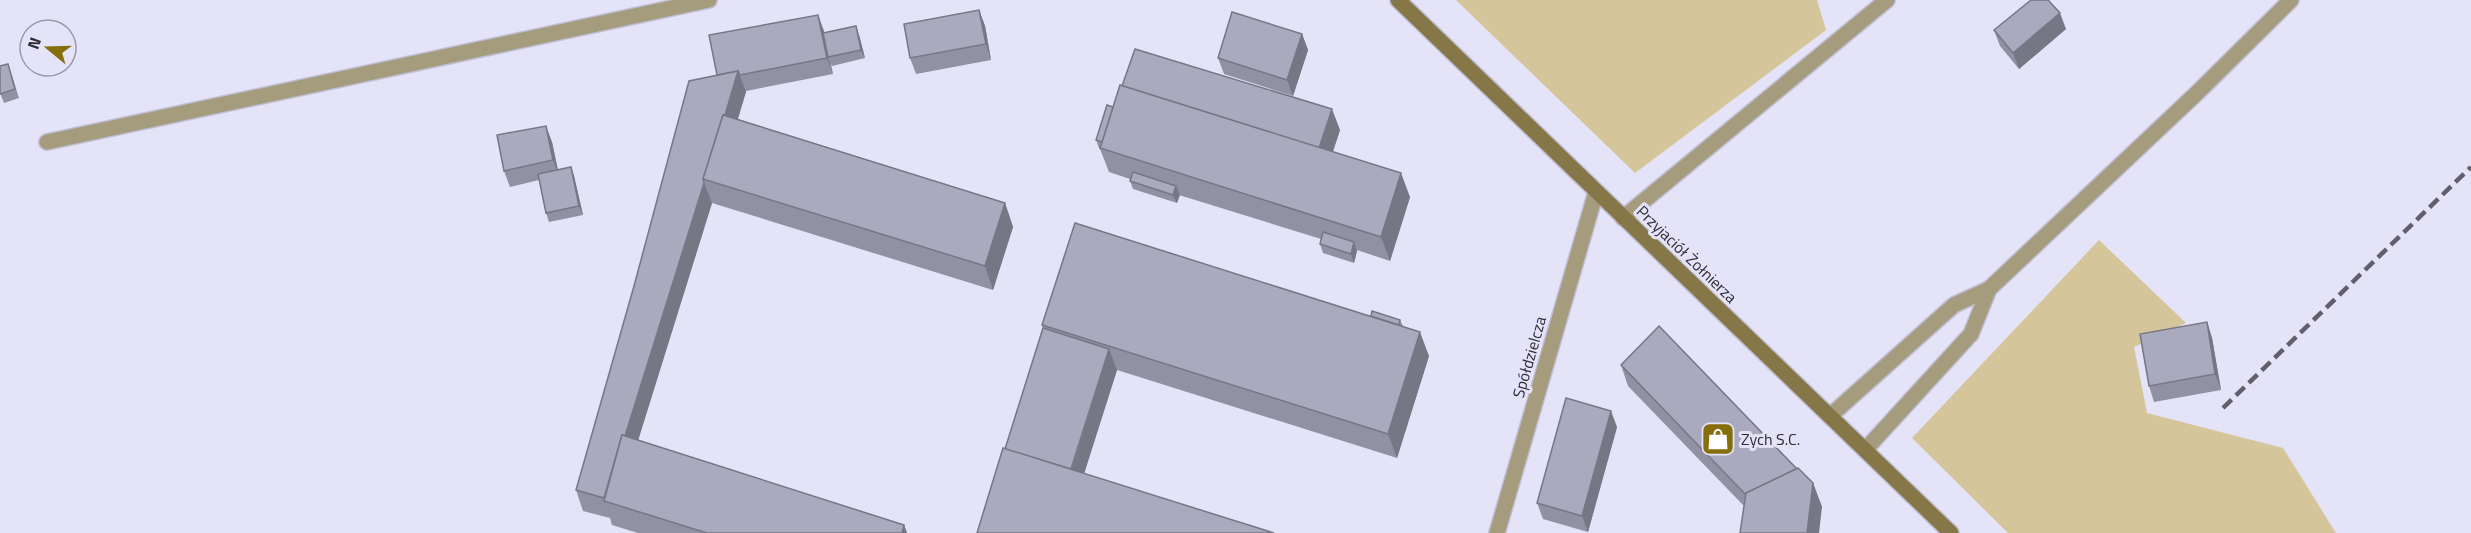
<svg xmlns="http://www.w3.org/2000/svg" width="2471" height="533" font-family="'Titillium Web',sans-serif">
<rect width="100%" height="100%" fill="#e4e3f8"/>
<g fill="#d4c69a">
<path d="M1456,0H1817L1826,30L1635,173Z"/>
<path d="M2099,240L2186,323L2134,347L2147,413L2283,448L2336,533H2008L1912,438Z"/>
</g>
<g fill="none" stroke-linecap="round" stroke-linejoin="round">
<g stroke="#bfbed1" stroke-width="18">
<g id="service">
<path d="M47,142L709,0"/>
<path d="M1623,218L1887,0"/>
<path d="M1830,416L1954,305L1989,289L2198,92L2291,0"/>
<path d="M1865,450L1971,334L1989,289"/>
</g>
</g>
<g stroke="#bfbed1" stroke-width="18">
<path id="minor" d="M1497,533L1596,192"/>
</g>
<g stroke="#bfbed1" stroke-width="18">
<path id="secondary" d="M1398,0L1951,533"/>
</g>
<use href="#service" stroke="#a59b7d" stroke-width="15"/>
<use href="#minor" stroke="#a59b7d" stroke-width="15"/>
<use href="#secondary" stroke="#867748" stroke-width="15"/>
<path stroke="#605f6b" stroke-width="4.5" stroke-dasharray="12 6" stroke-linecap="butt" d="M2223,408L2471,167"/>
</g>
<g fill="#9291a3">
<path d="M979,10L985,26L991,60L916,74L910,58Z"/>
<path d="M2066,29L2019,69L2000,46L1994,30Z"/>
<path d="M824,33L859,35L865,58L832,66L831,64L833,74L746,91L738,119L1005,203L1013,227L993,290L712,203L638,440L904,525L907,533H638L612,525L610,518L583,511L576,490L717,75Z"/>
<path d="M1302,34L1308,50L1293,96L1224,74L1218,58Z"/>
<path d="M11,73L19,98L4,103L0,93Z"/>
<path d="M1122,86L1340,130L1333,152L1410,197L1390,261L1357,250L1354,263L1323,253L1320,244L1321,239L1179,195L1177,203L1133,189L1130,181V179L1109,172L1100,149L1099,148L1096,140L1113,107Z"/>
<path d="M552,142L558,170L571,167L574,176L583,215L549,222L546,213L539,180L510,187L504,171Z"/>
<path d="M1371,316L1400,320L1403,326L1429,356L1397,458L1117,370L1084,473L1005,449L1043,328L1042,325Z"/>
<path d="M2207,322L2212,338L2221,390L2154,402L2149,386Z"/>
<path d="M1621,365L1797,469L1813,483L1822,507L1744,506L1628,386Z"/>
<path d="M1617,427L1588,532L1543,519L1537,503Z"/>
</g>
<g fill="#777685">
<path d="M979,10L985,26L991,60L986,44Z"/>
<path d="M2060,13L2066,29L2019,69L2013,53Z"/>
<path d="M818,15L824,31L829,57H828L833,74L827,58Z"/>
<path d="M856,26L859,35L865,58L861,50Z"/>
<path d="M1302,34L1308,50L1293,96L1287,80Z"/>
<path d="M738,71L746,92L718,183L705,179Z"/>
<path d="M1332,109L1340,130L1326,171L1319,150Z"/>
<path d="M546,126L552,142L559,176L553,160Z"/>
<path d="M571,167L574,176L583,215L579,206Z"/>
<path d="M1401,173L1410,197L1390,261L1381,237Z"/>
<path d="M704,183L712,203L618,505L606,498Z"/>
<path d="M1176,186L1180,195L1177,203L1173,195Z"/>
<path d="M1005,203L1013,227L993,290L985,266Z"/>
<path d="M1354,242L1357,251L1354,263L1351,254Z"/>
<path d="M2207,322L2212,338L2221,390L2215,374Z"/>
<path d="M1420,332L1429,356L1397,458L1388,434Z"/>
<path d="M1109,349L1117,370L1078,493L1071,472Z"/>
<path d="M1611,411L1617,427L1588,532L1582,516Z"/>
<path d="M1813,483L1822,507L1819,533H1807Z"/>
<path d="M904,525L907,533H902Z"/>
</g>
<g fill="#aaa9be" stroke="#777685" stroke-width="1.5">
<path d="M2031,0H2048L2060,13L2013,53L1994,30Z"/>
<path d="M979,10L986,44L910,58L904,24Z"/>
<path d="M1232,12L1302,34L1287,80L1218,58Z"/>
<path d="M818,15L827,58L740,75L738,71L717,75L709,35Z"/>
<path d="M856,26L861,50L828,57L823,33Z"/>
<path d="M1135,49L1332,109L1319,148L1122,86Z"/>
<path d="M8,64L15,89L0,94V66Z"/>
<path d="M738,71L725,115H723L703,179L704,183L625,436L622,435L604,498L576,490L634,286L689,81Z"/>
<path d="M1120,85L1401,173L1381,237L1100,148Z"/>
<path d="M1107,105L1113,107L1102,142L1096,140Z"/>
<path d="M723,115L1005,203L985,266L703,179Z"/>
<path d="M546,126L553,160L504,171L497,135Z"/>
<path d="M571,167L579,206L546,213L538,174Z"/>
<path d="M1133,172L1176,186L1173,195L1130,181Z"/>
<path d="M1075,223L1420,332L1388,434L1042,325Z"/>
<path d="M1323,232L1354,242L1351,254L1320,244Z"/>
<path d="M1372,311L1400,320L1399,325L1371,316Z"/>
<path d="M2207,322L2215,374L2149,386L2140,334Z"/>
<path d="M1659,326L1797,469L1746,493V495L1621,365Z"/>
<path d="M1043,328L1109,349L1071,469L1005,449Z"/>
<path d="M1566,398L1611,411L1582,516L1537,503Z"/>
<path d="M622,435L904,525L902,533H707L604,501Z"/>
<path d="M1003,448L1274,533H977Z"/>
<path d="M1798,468L1813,483L1807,533H1740L1746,493Z"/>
</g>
<defs>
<g id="shop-square" transform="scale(1.725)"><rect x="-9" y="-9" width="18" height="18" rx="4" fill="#876e0c" stroke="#e4e3f8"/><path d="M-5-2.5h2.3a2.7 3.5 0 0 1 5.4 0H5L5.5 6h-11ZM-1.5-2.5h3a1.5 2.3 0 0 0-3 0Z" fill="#fff"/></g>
</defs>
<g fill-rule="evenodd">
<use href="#shop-square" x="1718" y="439"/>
</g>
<g text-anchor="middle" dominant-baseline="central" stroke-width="6" stroke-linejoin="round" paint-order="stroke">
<g font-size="16" fill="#2c2b33" stroke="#e4e3f8">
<text transform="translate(1687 254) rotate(44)">Przyjaciół Żołnierza</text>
<text transform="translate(1529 357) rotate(-74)">Spółdzielcza</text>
</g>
<g font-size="16" fill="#2c2b33" stroke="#e4e3f8" text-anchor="start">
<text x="1741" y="439">Zych S.C.</text>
</g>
</g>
<g transform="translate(48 48) rotate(289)"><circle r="28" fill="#e4e3f8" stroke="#9a99a9" stroke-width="1.5"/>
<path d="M0-4.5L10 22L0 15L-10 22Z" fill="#876e0c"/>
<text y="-9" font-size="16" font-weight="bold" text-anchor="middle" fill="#2c2b33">N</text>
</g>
</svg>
